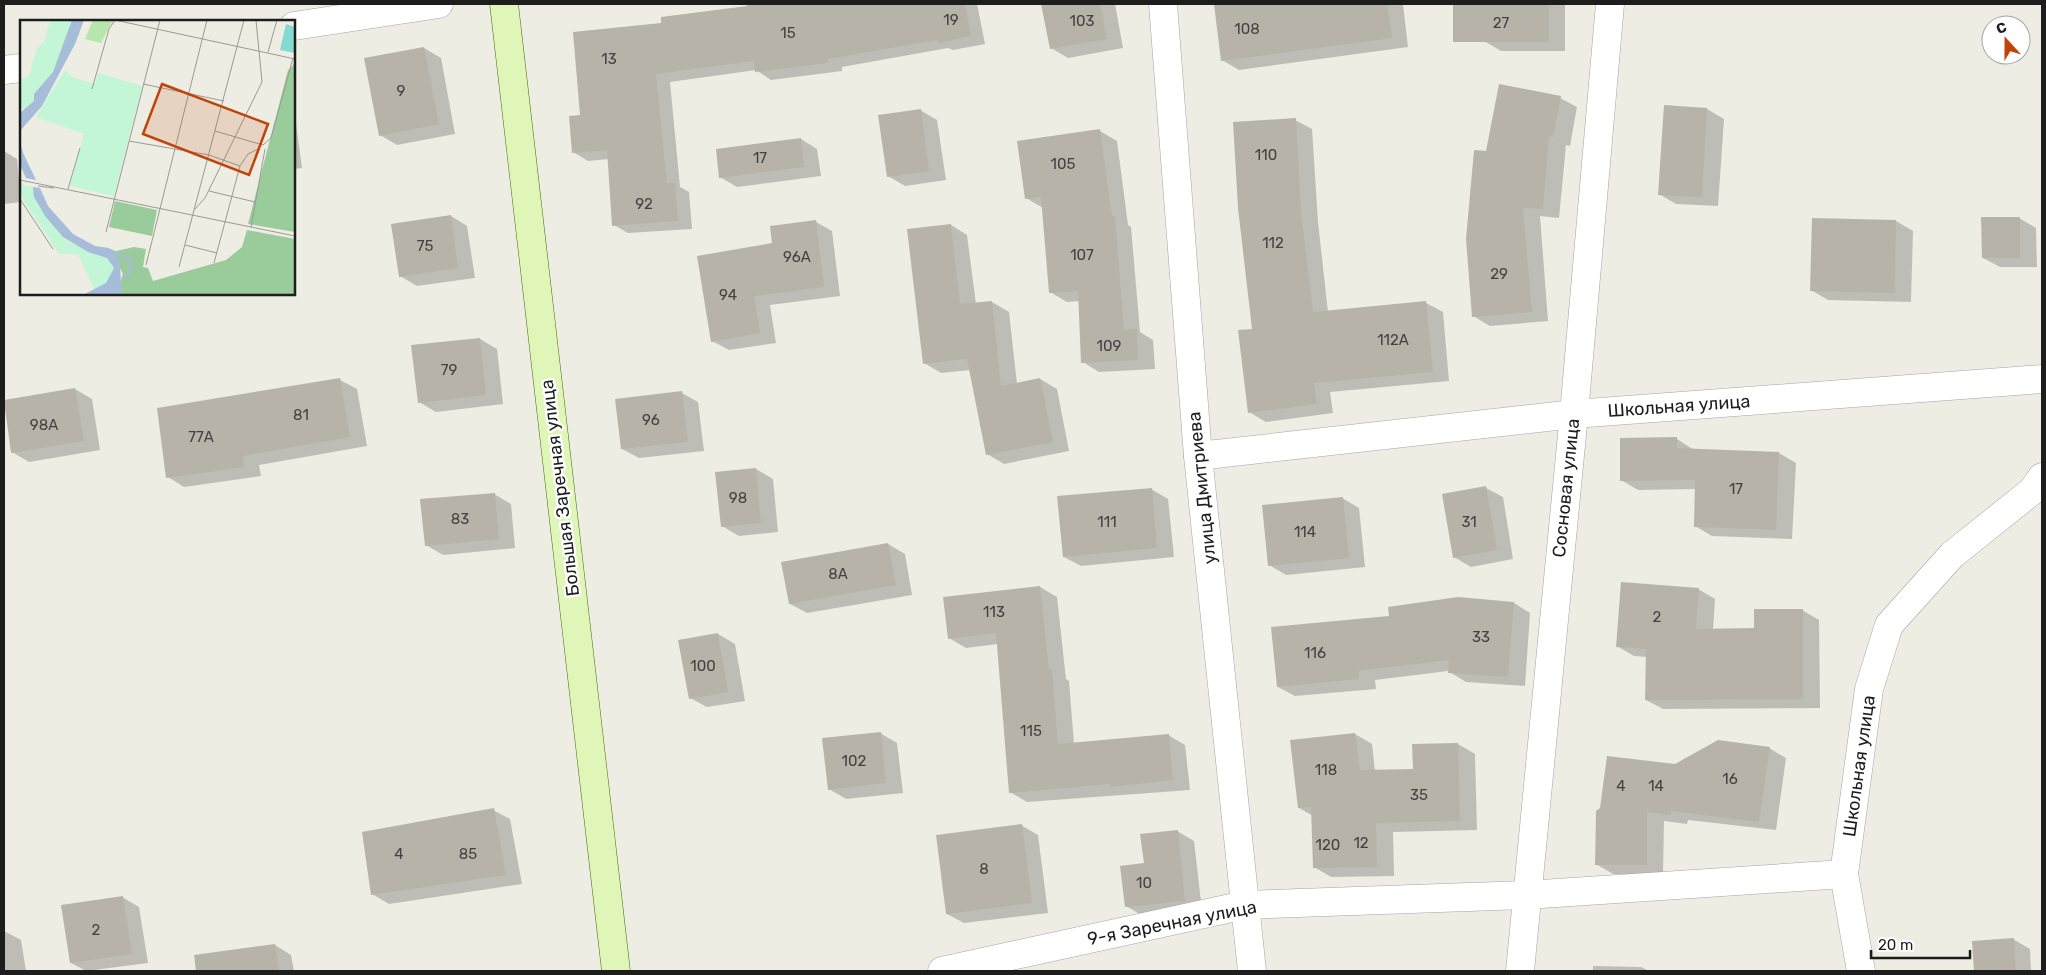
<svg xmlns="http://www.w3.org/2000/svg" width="2046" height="975" font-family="Rubik,sans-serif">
<rect width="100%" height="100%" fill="#eeede3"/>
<g fill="#0003">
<path d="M748,4H977L985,44L953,50L948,48L842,67V71L771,80L756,70L670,82L680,187L689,192L692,229L628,233L614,225L609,159L588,161L573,152L582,116L663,24L749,7Z"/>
<path d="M1043,4H1115L1123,48L1068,58L1051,48Z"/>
<path d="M1215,4H1403L1408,47L1239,70L1222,60Z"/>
<path d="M1486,4H1565V51H1501L1484,41Z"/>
<path d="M424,48L441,58L455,134L397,145L380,135Z"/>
<path d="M1560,98L1577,107L1570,146L1566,145L1559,218L1540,216L1548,321L1490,326L1473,316Z"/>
<path d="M1665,106L1707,109L1724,119L1718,206L1676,204L1659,194Z"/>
<path d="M294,109L302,168L294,169Z"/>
<path d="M920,110L937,120L946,180L905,186L888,176Z"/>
<path d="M1295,120L1312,129L1318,222L1328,312L1426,303L1443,312L1449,381L1330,392L1333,413L1266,422L1249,412L1253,330Z"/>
<path d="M1100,131L1117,141L1128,225L1131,227L1140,332L1153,340L1155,369L1099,372L1083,362L1080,301L1067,302L1050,292L1043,208L1026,198Z"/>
<path d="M801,139L817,149L821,176L737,187L720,177Z"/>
<path d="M4,151L17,159L21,202L4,204Z"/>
<path d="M451,216L467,226L475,278L417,286L400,276Z"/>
<path d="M2019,218L2036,228L2037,267H2000L1983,258Z"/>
<path d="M1813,220L1896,221L1913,231L1911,302L1828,300L1811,290Z"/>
<path d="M816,222L832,231L840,296L770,305L776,343L729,350L712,341L773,244Z"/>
<path d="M951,225L967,235L976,304L992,302L1009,312L1017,384L1040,379L1057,389L1069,451L1004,464L987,454L970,370L941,373L924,363Z"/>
<path d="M480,339L497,349L503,404L436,412L419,402Z"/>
<path d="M340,380L357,389L367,446L259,465L261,476L184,487L168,477Z"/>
<path d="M75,389L92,399L100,450L29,462L12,452L4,401Z"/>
<path d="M682,393L698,402L704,451L639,458L622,449Z"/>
<path d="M1677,439L1694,450L1779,453L1796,463L1792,539L1712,536L1695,526L1696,489L1638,490L1621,480Z"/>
<path d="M756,469L773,479L778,532L739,536L722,526Z"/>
<path d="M1486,488L1503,497L1513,559L1471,567L1454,557Z"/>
<path d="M1151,489L1168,499L1174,557L1081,566L1064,557Z"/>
<path d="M494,494L511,504L515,548L443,555L426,545Z"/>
<path d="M1342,498L1359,508L1365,567L1286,575L1269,565Z"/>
<path d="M888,544L905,554L912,595L807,613L790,604Z"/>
<path d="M1040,587L1057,597L1066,679L1069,681L1074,744L1168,735L1185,745L1190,790L1027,802L1010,792L998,644L966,648L949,638Z"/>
<path d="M1698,589L1715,599L1713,630L1755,629L1802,610L1819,620L1820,708L1663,709L1646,700L1647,657L1634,656L1617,646Z"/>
<path d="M1514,603L1530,613L1525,686L1466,682L1448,671L1375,680L1376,689L1295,696L1278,687L1391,617Z"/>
<path d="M718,634L735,644L745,701L707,707L690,698Z"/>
<path d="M880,733L897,743L903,793L846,799L829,789Z"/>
<path d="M1355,734L1372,744L1375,771L1414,770L1458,744L1475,754L1477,830L1393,832L1394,876L1331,877L1314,867L1313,816L1299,808Z"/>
<path d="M1769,748L1786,758L1776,830L1688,820L1687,824L1664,821L1663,874H1613L1596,864L1676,766Z"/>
<path d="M493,810L510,819L522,884L389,904L372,894Z"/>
<path d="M1021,825L1038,835L1048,913L964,923L947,914Z"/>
<path d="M1177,831L1194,841L1202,910L1143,916L1126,906L1145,864Z"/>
<path d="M122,897L139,907L148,963L86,971L71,963Z"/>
<path d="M4,931L21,940L26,971H4Z"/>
<path d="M2013,939L2030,949L2031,971H1975L1973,942Z"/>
<path d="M275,945L291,955L294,971H222L219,953Z"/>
<path d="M1593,966L1641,967L1649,971H1593Z"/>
</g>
<g fill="#b7b3a9">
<path d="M747,4H965L971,36L938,43L937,40L828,59V63L755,72L754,61L656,74L667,183H675L678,221L612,226L607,150L572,153L569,116L580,115L573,32L661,23V17L747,6Z"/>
<path d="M1041,4H1100L1107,39L1050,49Z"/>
<path d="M1214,4H1387L1392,38L1221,61Z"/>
<rect x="1453" y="4" width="96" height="38"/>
<path d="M424,47L439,124L379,136L364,58Z"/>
<path d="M1499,84L1561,96L1553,137L1549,136L1543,209L1523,208L1532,312L1472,317L1466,239L1474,150L1486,151Z"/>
<path d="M1664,105L1707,108L1702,197L1658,195Z"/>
<path d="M921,109L929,171L887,177L878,115Z"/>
<path d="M1296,118L1301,211L1313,312L1426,301L1433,372L1314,383L1317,404L1248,413L1238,330L1252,329L1238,208L1233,122Z"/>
<path d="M1100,129L1112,216H1115L1124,330L1137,329L1138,360L1081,363L1078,291L1049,293L1041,197L1025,199L1017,141Z"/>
<path d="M801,138L804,167L719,178L716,149Z"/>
<path d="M451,215L458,268L399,277L391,224Z"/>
<path d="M1981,217H2020V258H1982Z"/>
<path d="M1812,218L1896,220L1895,293L1810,291Z"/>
<path d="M816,220L824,287L754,296L760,333L711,342L697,256L772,243L770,226Z"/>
<path d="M951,224L960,304L992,301L1001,386L1040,378L1053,442L986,455L967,359L923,364L907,229Z"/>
<path d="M480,338L486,395L418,403L411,345Z"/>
<path d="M340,378L350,437L243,456L244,467L166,478L157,408Z"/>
<path d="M75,388L84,441L11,453L4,400Z"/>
<path d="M682,391L688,442L621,449L615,399Z"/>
<path d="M1677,437V448L1779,452L1776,530L1694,527L1695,480L1620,481V438Z"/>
<path d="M756,468L761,523L721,527L715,472Z"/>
<path d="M1486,486L1497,550L1453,558L1442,494Z"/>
<path d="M1152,488L1157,548L1063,557L1057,496Z"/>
<path d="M495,493L499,539L425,546L420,499Z"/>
<path d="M1343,497L1349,558L1268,566L1262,505Z"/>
<path d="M888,543L896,585L789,604L781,562Z"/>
<path d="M1621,582L1699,588L1696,629L1754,628V609H1803V699L1645,700L1646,649L1616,647Z"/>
<path d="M1040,586L1049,670H1052L1058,744L1169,734L1173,780L1110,787V784L1009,793L996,633L948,639L943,597Z"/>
<path d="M1458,597L1514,602L1508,677L1448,673L1449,660L1358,671L1359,679L1277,687L1271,627L1389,616L1388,607Z"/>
<path d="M718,633L728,692L689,699L678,640Z"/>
<path d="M881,732L886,783L828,790L822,738Z"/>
<path d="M1355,733L1360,770L1413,769L1412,744L1458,743L1460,821L1376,823L1377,867L1313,868L1311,807L1298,808L1290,740Z"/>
<path d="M1718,740L1770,747L1759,822L1671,811V815L1647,812V865H1595L1596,811L1600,808L1607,756L1675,764Z"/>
<path d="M494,808L506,875L371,895L362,832Z"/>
<path d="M1022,824L1032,903L946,914L936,835Z"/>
<path d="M1178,830L1185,901L1125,907L1120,866L1144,863L1140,834Z"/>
<path d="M123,896L132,954L70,963L61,905Z"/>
<path d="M2014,938L2016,971H1974L1972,941Z"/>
<path d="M275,944L279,971H196L194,955Z"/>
</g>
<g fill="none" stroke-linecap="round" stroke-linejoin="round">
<g stroke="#a4a4a4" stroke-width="29">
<g id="street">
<path d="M1163,4L1198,456L1252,971"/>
<path d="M294,26L439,4"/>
<path d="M4,70L21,68"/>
<path d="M1198,456L1574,414L2042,379"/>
<path d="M942,971L1245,905L1526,895L1844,874"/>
<path d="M1520,971L1574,414L1610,4"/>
<path d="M1861,971L1844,874L1869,689L1889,625L1952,555L2032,491L2042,477"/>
</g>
</g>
<g stroke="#446e0a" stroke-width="29">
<path id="secondary" d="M504,4L616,971"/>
</g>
<use href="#street" stroke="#fff" stroke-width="28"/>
<use href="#secondary" stroke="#e0f6b9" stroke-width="28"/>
</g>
<g text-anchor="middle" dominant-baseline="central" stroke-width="4.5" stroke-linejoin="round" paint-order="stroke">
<g font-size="15" fill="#444240">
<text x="951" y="20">19</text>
<text x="1082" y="21">103</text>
<text x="1501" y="23">27</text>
<text x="1247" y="29">108</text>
<text x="788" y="33">15</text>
<text x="609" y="59">13</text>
<text x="401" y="91">9</text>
<text x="1266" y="155">110</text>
<text x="760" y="158">17</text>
<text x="1063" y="164">105</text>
<text x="644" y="204">92</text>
<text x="1273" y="243">112</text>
<text x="425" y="246">75</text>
<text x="1082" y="255">107</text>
<text x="797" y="257">96А</text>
<text x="1499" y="274">29</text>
<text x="728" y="295">94</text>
<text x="1393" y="340">112А</text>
<text x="1109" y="346">109</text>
<text x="449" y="370">79</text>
<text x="301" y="415">81</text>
<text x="651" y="420">96</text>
<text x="44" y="425">98А</text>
<text x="201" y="437">77А</text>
<text x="1736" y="489">17</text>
<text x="738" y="498">98</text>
<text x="460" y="519">83</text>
<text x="1107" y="522">111</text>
<text x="1469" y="522">31</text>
<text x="1305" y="532">114</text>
<text x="838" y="574">8А</text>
<text x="994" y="612">113</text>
<text x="1657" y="617">2</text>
<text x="1481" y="637">33</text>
<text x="1315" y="653">116</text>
<text x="703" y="666">100</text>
<text x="1031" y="731">115</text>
<text x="854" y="761">102</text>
<text x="1326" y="770">118</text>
<text x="1730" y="779">16</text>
<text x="1621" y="786">4</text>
<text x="1656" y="786">14</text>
<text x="1419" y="795">35</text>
<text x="1361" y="843">12</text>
<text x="1328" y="845">120</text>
<text x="399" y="854">4</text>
<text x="468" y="854">85</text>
<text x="984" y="869">8</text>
<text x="1144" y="883">10</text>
<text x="96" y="930">2</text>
</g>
<g font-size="18" fill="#1d1d1d" stroke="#fff">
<text transform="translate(1679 406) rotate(-4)">Школьная улица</text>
<text transform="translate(560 488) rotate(-97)">Большая Заречная улица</text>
<text transform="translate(1202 488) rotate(-96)">улица Дмитриева</text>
<text transform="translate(1566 488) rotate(-84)">Сосновая улица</text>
<text transform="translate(1859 766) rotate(-82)">Школьная улица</text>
<text transform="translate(1172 923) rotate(-11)">9-я Заречная улица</text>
</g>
</g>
<g transform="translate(20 20)">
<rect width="275" height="275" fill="#eeede3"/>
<path d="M73,0H93L81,23L65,19Z" fill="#b6e6ab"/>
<path d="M275,43V212L228,204L268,50ZM95,181L137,190L132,216L89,207ZM227,210L275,219V275H96L103,254L92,232L114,227L126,229L123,247L128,248L133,261L206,240L222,227Z" fill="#9acb9b"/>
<path d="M30,0H52L35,49L14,74V81L5,90L0,86L2,59L9,56L17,28L24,22ZM45,50L52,57L75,64L78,53L122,66L94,176L50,166L64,114L16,97ZM0,164L13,167L17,184L45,219L68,232L87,238L94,248L86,263L75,271L58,234H39L3,180Z" fill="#c2f6d6"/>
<path d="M266,4L275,7V33L260,30Z" fill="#85d9d3"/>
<path d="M52,0H64L55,24L22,86L0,111V120V93L14,81V74L33,52ZM0,123L4,135L16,160L6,158L0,145ZM13,167L20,168L28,186L53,214L75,226L89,228L100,241L101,266L104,268L99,274L63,275L86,263L94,248L87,238L68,232L43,217L25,196L14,177Z" fill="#a5bdd9"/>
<path fill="none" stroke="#a5bdd9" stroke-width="2.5" d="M90,230L111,240L110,252L102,258"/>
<path fill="none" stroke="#9a9a94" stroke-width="1" d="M95,0L275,39M248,32L257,0M123,64L204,81M72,69L89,9L95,0M195,111L243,125L251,118L273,38M109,121L189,135L220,146M0,160L275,216M18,166L34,168M48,169L60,128M189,171L235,182M0,179L33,229M175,189L185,178L242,62L236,0M231,207L245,129M86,212L140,0M165,225L197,233M194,243L220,146L228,134L240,128M126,245L187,0M159,247L224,0"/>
<path fill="#c0430a" fill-opacity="0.15" stroke="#c0430a" stroke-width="2.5" d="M142,64L248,104L229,155L123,114Z"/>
<rect width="275" height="275" fill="none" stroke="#1d1d1d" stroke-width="2.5"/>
</g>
<rect width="2046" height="975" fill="none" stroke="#1d1d1d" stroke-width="10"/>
<g transform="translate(2006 40) rotate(339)"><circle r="24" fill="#ffffff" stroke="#a5a5a5"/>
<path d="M0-4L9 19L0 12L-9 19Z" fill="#c0430a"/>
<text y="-8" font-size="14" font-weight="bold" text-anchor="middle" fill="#1d1d1d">С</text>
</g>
<path d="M1871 950v8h99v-8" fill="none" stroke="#1d1d1d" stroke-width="2.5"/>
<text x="1878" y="950" font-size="15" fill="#1d1d1d" stroke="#ffffff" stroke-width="4" paint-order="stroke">20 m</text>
</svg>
